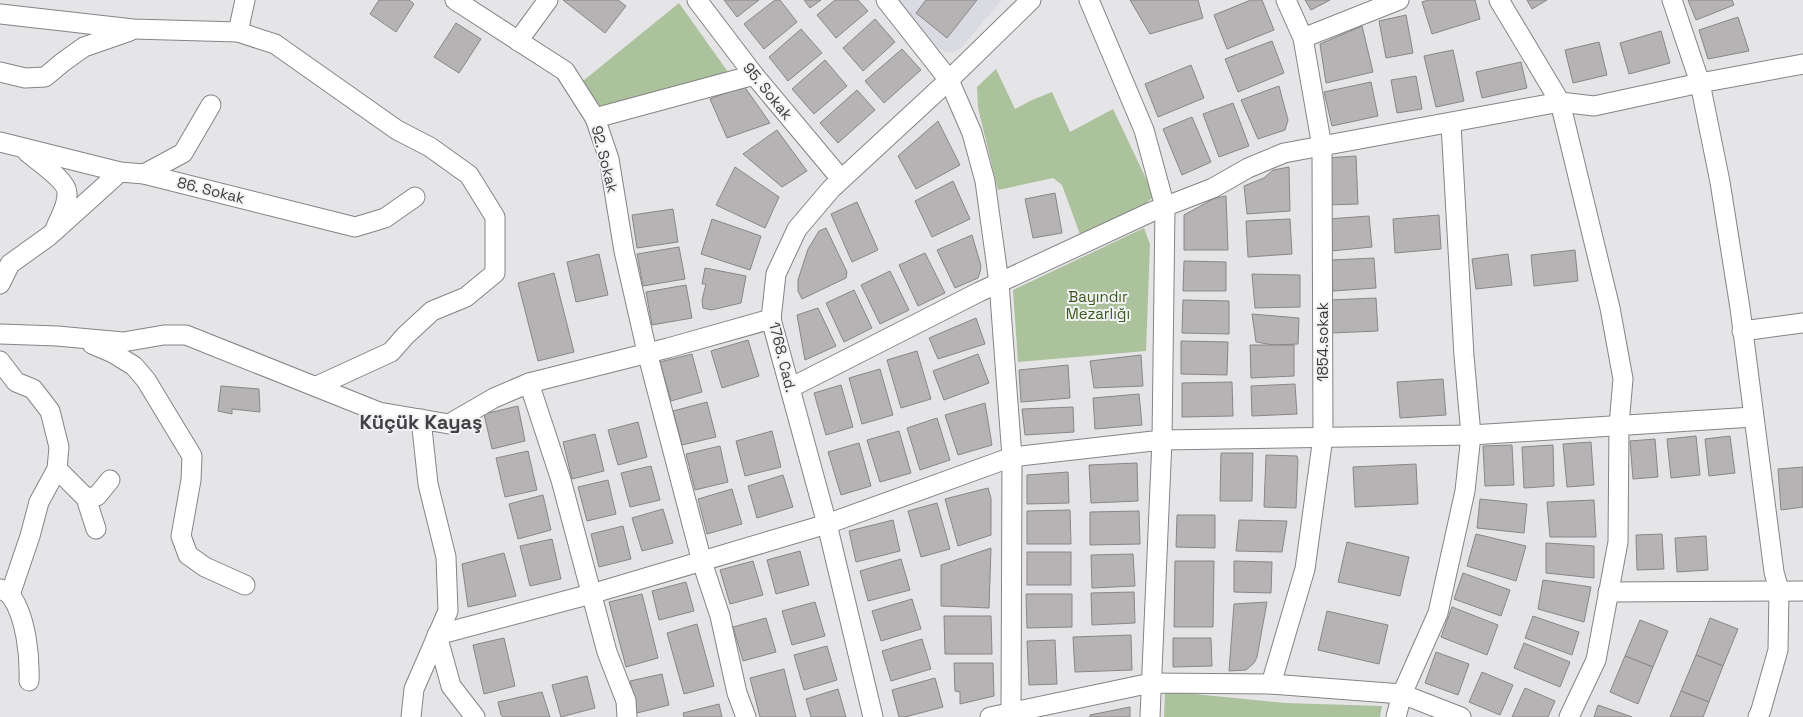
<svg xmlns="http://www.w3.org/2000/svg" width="1803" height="717" font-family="'Space Grotesk',sans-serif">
<rect width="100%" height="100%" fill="#e5e5e7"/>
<path fill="#dadae3" d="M895,0H1002L960,49L953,52H946L931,44Z"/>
<g fill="#abc29d">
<path d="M679,3L728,72L598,109L583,81Z"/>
<path d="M996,69L1015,109L1032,100L1052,92L1070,132L1113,109L1151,189L1152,198L1144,205L1081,237L1062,185L1053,178L998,190L978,108L977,87Z"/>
<path d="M1144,228L1150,244L1146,351L1018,362L1013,290Z"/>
<path d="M1165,691L1285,703L1382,706L1380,717H1164Z"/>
</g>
<g fill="#b6b3b4" stroke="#898687">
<path d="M379,0H409L414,4L396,32L370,14Z"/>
<path d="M563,0H618L626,6L605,33Z"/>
<path d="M724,0H759L737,17Z"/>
<path d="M775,0H780L797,22L764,49L744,24Z"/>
<path d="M804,0H821L810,8Z"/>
<path d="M835,0H858L868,11L836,38L817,15Z"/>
<path d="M926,0H977L947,38L916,13Z"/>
<path d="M1130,0H1198L1203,18L1150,34Z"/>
<path d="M1251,0H1262L1274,30L1227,49L1214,15Z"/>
<path d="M1305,0H1330L1311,10Z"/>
<path d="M1428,0H1475L1480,19L1432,34L1422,2Z"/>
<path d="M1527,0H1547L1532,9Z"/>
<path d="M1688,0H1732L1734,5L1696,20Z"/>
<path d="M1406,15L1413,53L1386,58L1379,21Z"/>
<path d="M1738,17L1749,51L1708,59L1699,30Z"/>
<path d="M875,19L895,42L863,71L843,48Z"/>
<path d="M456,23L481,39L459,73L434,57Z"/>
<path d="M1362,26L1373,72L1326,83L1320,44Z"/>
<path d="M801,29L822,53L788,81L769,57Z"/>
<path d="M1661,31L1670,63L1629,74L1620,43Z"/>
<path d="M1272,41L1284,73L1238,92L1225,59Z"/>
<path d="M1599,42L1607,75L1573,83L1565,50Z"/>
<path d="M902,49L921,70L884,103L865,81Z"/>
<path d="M1453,50L1464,101L1436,107L1424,56Z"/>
<path d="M825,60L847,86L814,114L792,89Z"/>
<path d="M1521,62L1527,88L1482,98L1476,72Z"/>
<path d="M1191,65L1204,98L1158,117L1145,84Z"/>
<path d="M1416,76L1422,109L1397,113L1391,80Z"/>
<path d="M1371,82L1378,116L1332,126L1324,92Z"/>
<path d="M744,86L770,123L727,138L710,99Z"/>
<path d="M1279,86L1288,120L1285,130L1258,139L1241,100Z"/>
<path d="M857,90L875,110L838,143L820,123Z"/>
<path d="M1233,103L1249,146L1219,157L1203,114Z"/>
<path d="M1192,117L1211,162L1182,175L1163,129Z"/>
<path d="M938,121L960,165L916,189L898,156Z"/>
<path d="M777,130L807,171L782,187L743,154Z"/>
<path d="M1356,156L1358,204L1328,205L1325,158Z"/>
<path d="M735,167L779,197L765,228L716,205Z"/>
<path d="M1289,167L1290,211L1247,214L1244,186L1264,178L1273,170Z"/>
<path d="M953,181L970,219L932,237L915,201Z"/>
<path d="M1055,193L1062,233L1033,238L1025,199Z"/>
<path d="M1226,196L1228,250H1184V215L1215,198Z"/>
<path d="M857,202L878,250L852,262L831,214Z"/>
<path d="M673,209L678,242L637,248L632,215Z"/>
<path d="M1439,215L1441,249L1395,253L1393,219Z"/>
<path d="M1369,216L1372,247L1331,251L1328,219Z"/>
<path d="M712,219L761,236L750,270L701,254Z"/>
<path d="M1290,219L1292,254L1248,257L1246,221Z"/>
<path d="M826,228L847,272L846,278L802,299L798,291V280L808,249L819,231Z"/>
<path d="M972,235L981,266L980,272L978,278L955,288L937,250Z"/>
<path d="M679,247L685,279L643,286L637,254Z"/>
<path d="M1575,250L1578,281L1534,286L1531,255Z"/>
<path d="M925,253L945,293L918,306L899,265Z"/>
<path d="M599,254L608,295L576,302L567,262Z"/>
<path d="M1508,254L1512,285L1476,289L1472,259Z"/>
<path d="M1374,258L1376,288L1333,291L1331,260Z"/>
<path d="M1184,261L1226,262V291H1183Z"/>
<path d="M705,268L746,276L741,303L711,310L703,308L702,300L706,284H702Z"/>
<path d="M890,271L909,310L880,324L861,285Z"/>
<path d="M554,273L574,352L538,361L518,283Z"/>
<path d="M1252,274L1300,275V307L1255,308Z"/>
<path d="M686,285L692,318L652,325L646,292Z"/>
<path d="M854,290L872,328L844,342L826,303Z"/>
<path d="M1376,298L1378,331L1331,333L1329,300Z"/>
<path d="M1183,300L1229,301V334L1182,333Z"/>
<path d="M818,308L836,346L805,360L797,315Z"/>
<path d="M1252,314L1299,318L1298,344L1273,345L1256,342Z"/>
<path d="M976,318L985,344L938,359L929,338Z"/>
<path d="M748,340L759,376L722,388L711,351Z"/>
<path d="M1181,341L1228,342L1227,375L1181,374Z"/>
<path d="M1250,345H1294V376L1251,378Z"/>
<path d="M917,351L931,399L901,408L887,360Z"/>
<path d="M692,354L702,392L671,401L660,362Z"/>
<path d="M978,354L989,383L944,400L933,371Z"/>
<path d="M1141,355L1143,386L1094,388L1090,361Z"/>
<path d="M1068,365L1070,398L1021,402L1019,370Z"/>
<path d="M880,369L893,415L862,424L849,378Z"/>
<path d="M1443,379L1446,415L1400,418L1397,382Z"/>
<path d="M1232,382L1233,416L1182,417V383Z"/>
<path d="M1295,384L1297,414L1252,416L1251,386Z"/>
<path d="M841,385L853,427L826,435L814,393Z"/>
<path d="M221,386L259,389L260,412L232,409V414L218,411Z"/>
<path d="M1139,394L1142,425L1095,429L1093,398Z"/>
<path d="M707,402L716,437L682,445L673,411Z"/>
<path d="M985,403L992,445L958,455L945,415Z"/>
<path d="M518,406L525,441L492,449L484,414Z"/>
<path d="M1073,407L1074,432L1025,435L1022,409Z"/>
<path d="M937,418L950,460L920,470L907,428Z"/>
<path d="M638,422L647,457L618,465L608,430Z"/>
<path d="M772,431L781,467L745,476L736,441Z"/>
<path d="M899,431L911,473L880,482L867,440Z"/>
<path d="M595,434L604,471L572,479L563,442Z"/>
<path d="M1696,436L1700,475L1671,478L1667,439Z"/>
<path d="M1730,436L1735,473L1709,476L1705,439Z"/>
<path d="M1655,439L1658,477L1633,479L1630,441Z"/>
<path d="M1591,442L1594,485L1567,487L1563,444Z"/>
<path d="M859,443L871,486L841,495L828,452Z"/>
<path d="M1512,445L1514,485L1485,486L1483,446Z"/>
<path d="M1553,445L1554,486L1524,488L1522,447Z"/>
<path d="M720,446L728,482L695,490L686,454Z"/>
<path d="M528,451L537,490L505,497L496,458Z"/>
<path d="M1221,453H1253L1252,501H1220Z"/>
<path d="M1266,455L1297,456L1298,461L1296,508L1264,507Z"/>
<path d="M1137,463L1138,501L1091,503L1089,465Z"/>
<path d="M1416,464L1418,504L1355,507L1353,467Z"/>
<path d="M651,466L660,500L630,507L621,473Z"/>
<path d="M1803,467V507L1781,510L1778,469Z"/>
<path d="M1068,472L1069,503L1027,504V475Z"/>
<path d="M783,475L793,507L757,518L748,486Z"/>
<path d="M608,480L616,514L587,521L578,487Z"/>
<path d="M988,488L991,498V535L958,546L945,499Z"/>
<path d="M732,489L742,524L707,534L698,499Z"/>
<path d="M543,495L551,530L518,539L509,504Z"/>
<path d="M1480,499L1527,504L1524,533L1477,528Z"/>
<path d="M1594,500L1596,537H1550L1547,502Z"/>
<path d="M937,503L950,549L921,557L908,511Z"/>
<path d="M663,509L673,543L642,551L632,518Z"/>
<path d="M1070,510L1071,544H1027V511Z"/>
<path d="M1139,511L1140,544L1090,545V512Z"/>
<path d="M1177,515H1215V548L1176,547Z"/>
<path d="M893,520L900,551L856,562L849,531Z"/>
<path d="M1239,520L1287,521L1282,552L1236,551Z"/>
<path d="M623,526L631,559L599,567L591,534Z"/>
<path d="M1476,534L1526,546L1516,581L1467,566Z"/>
<path d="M1662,534L1664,569L1637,570L1636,535Z"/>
<path d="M1706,536L1708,570L1677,572L1675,538Z"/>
<path d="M552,539L561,579L530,586L520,546Z"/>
<path d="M1347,542L1409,557L1400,596L1338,582Z"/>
<path d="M1546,543L1594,546V578L1546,573Z"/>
<path d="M991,548L989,608L941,606V565Z"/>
<path d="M800,551L809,585L776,594L767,560Z"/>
<rect x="1027" y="552" width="44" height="33"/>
<path d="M504,553L516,596L468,607L462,564Z"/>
<path d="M1133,554L1135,586L1092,588L1091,555Z"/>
<path d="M901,559L910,590L868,601L860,571Z"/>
<path d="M753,561L763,595L730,604L720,570Z"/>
<path d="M1175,561H1214L1213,627H1174Z"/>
<path d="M1234,561L1272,562L1271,593L1234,592Z"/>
<path d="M1463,573L1510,590L1501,616L1454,599Z"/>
<path d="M1543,580L1591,587L1584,622L1538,609Z"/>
<path d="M686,582L694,611L659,620L652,591Z"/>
<path d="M1134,592L1135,623L1092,625L1091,593Z"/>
<path d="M642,594L658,658L626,667L609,602Z"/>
<path d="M1026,594H1072V627L1027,628Z"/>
<path d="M912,599L921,629L881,641L872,611Z"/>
<path d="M815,602L825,636L792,645L782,611Z"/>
<path d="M1267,602L1257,657L1254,663L1246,670L1229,671L1234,604Z"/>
<path d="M1452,607L1498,625L1487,655L1441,637Z"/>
<path d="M1327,611L1388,625L1379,664L1318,650Z"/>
<path d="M944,616H991L992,654H945Z"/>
<path d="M1533,616L1579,632L1572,655L1525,638Z"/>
<path d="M766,618L776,652L743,661L733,627Z"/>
<path d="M1710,618L1738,629L1723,666L1696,655Z"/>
<path d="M1640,620L1668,631L1653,667L1625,656Z"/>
<path d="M697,624L714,686L684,694L667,633Z"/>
<path d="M1131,635L1132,670L1075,672L1073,637Z"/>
<path d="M504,638L515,686L484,694L473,645Z"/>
<path d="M1173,638H1211L1212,666L1173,667Z"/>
<path d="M922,639L931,669L891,681L882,651Z"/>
<path d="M1055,640L1057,684L1029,685L1027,641Z"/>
<path d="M1524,643L1570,662L1560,687L1514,668Z"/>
<path d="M827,646L837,680L804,690L794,655Z"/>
<path d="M1436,652L1469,664L1458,695L1425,683Z"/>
<path d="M1696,655L1723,666L1709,702L1681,691Z"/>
<path d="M1625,656L1653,667L1638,704L1610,692Z"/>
<path d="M954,663H993L994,696L960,704V692L955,691Z"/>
<path d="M784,669L796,717H760L750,678Z"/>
<path d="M1482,672L1513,685L1500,715L1469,702Z"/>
<path d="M662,674L669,705L637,713L630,681Z"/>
<path d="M587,676L595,708L561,717L552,685Z"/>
<path d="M935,678L943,707L905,717H899L892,690Z"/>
<path d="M1525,688L1555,701L1548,717H1512Z"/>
<path d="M838,689L846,717H811L806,699Z"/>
<path d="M1681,691L1709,702L1703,717H1670Z"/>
<path d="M542,692L550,717H503L501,715L498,702Z"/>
<path d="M719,704L722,717H684L683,713Z"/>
<path d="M1598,705L1632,717H1594Z"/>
<path d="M1130,707V717H1090V715Z"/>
</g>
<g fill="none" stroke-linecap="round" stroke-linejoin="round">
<g stroke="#848487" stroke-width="21">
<g id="minor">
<path d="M455,0L565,71L595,118L609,159L624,251L647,352L702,562L720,616L737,693L746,717"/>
<path d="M697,0L754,75L841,179"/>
<path d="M886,0L949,80L972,133L985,181L999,283L1012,457L1011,717"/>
<path d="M1089,0L1144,130L1165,207L1162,440L1150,717"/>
<path d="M1499,0L1560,102L1610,308L1623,379L1619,425L1618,542L1596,660L1569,717"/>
<path d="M1672,0L1700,83L1720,182L1740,308L1774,572L1779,590L1778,650L1761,710L1758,717"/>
<path d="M0,14L133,29L238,32L275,44L397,130L430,147L469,175L495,217V273L466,297L432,311L405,336L391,352L317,386"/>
<path d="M238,32L245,0"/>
<path d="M1303,38L1399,0"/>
<path d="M518,41L548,0"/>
<path d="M0,72L25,78L45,77L63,62L84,47L130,31"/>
<path d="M595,118L754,75"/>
<path d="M0,142L120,172L144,174L355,227L385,218L415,197"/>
<path d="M27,152C37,161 67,180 67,193C68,205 60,217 56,227"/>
<path d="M144,174L183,153L211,105"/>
<path d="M0,284L10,264L49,236L120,172"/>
<path d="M1742,331L1803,323"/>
<path d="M0,334L57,336L123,342L164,335H186L379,412L449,424L494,398L529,383L668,348L771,319"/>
<path d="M92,344L113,353L134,366L146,380L192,456L191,480L181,536L188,555L205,567L245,585"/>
<path d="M0,361L16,382L33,389L50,411L59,447L57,469L39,502L30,536L10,595"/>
<path d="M529,383L561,480L607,652L626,701L627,717"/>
<path d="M790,388L979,292L1151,212L1213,188L1248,168L1284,153L1560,102L1594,106L1700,83L1803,64"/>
<path d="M57,469L86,498L96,529"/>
<path d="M86,498L97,496L110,480"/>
<path d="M1,589C4,591 9,593 11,596C26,617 30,656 29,681"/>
<path d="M1608,592L1803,591"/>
<path d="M1271,684L1305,569L1323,437L1322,147L1303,38L1286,0"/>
<path d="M411,717L414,689L448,611L446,557L428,484L421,419"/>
<path d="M475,717L451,686L437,635L591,594L827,524L1012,457L1162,440L1471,435L1753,417"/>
<path d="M873,717L827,524L771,319L776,274L797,229L831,189L949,80L1031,0"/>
<path d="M990,717L1151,683L1271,684L1402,694L1461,717"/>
<path d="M1396,717L1402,694L1438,613L1465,491L1471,435L1464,356L1451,124"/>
</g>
</g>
<use href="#minor" stroke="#fff" stroke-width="19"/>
</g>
<g text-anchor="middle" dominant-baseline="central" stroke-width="4" stroke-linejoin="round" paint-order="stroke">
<g font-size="15" fill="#3c3c3d" stroke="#f2f2f5">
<text transform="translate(768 91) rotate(51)">95. Sokak</text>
<text transform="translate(605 159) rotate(76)">92. Sokak</text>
<text transform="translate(211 190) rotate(14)">86. Sokak</text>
<text transform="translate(1322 342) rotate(-90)">1854.sokak</text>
<text transform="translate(783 357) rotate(76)">1768. Cad.</text>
</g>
<g font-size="15" fill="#385b1c" stroke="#f2f2f5">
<text x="1098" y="296">Bayındır<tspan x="1098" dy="17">Mezarlığı</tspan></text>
</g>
<g font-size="20" font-weight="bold" fill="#424244" stroke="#f2f2f5">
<text x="421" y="422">Küçük Kayaş</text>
</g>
</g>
</svg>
